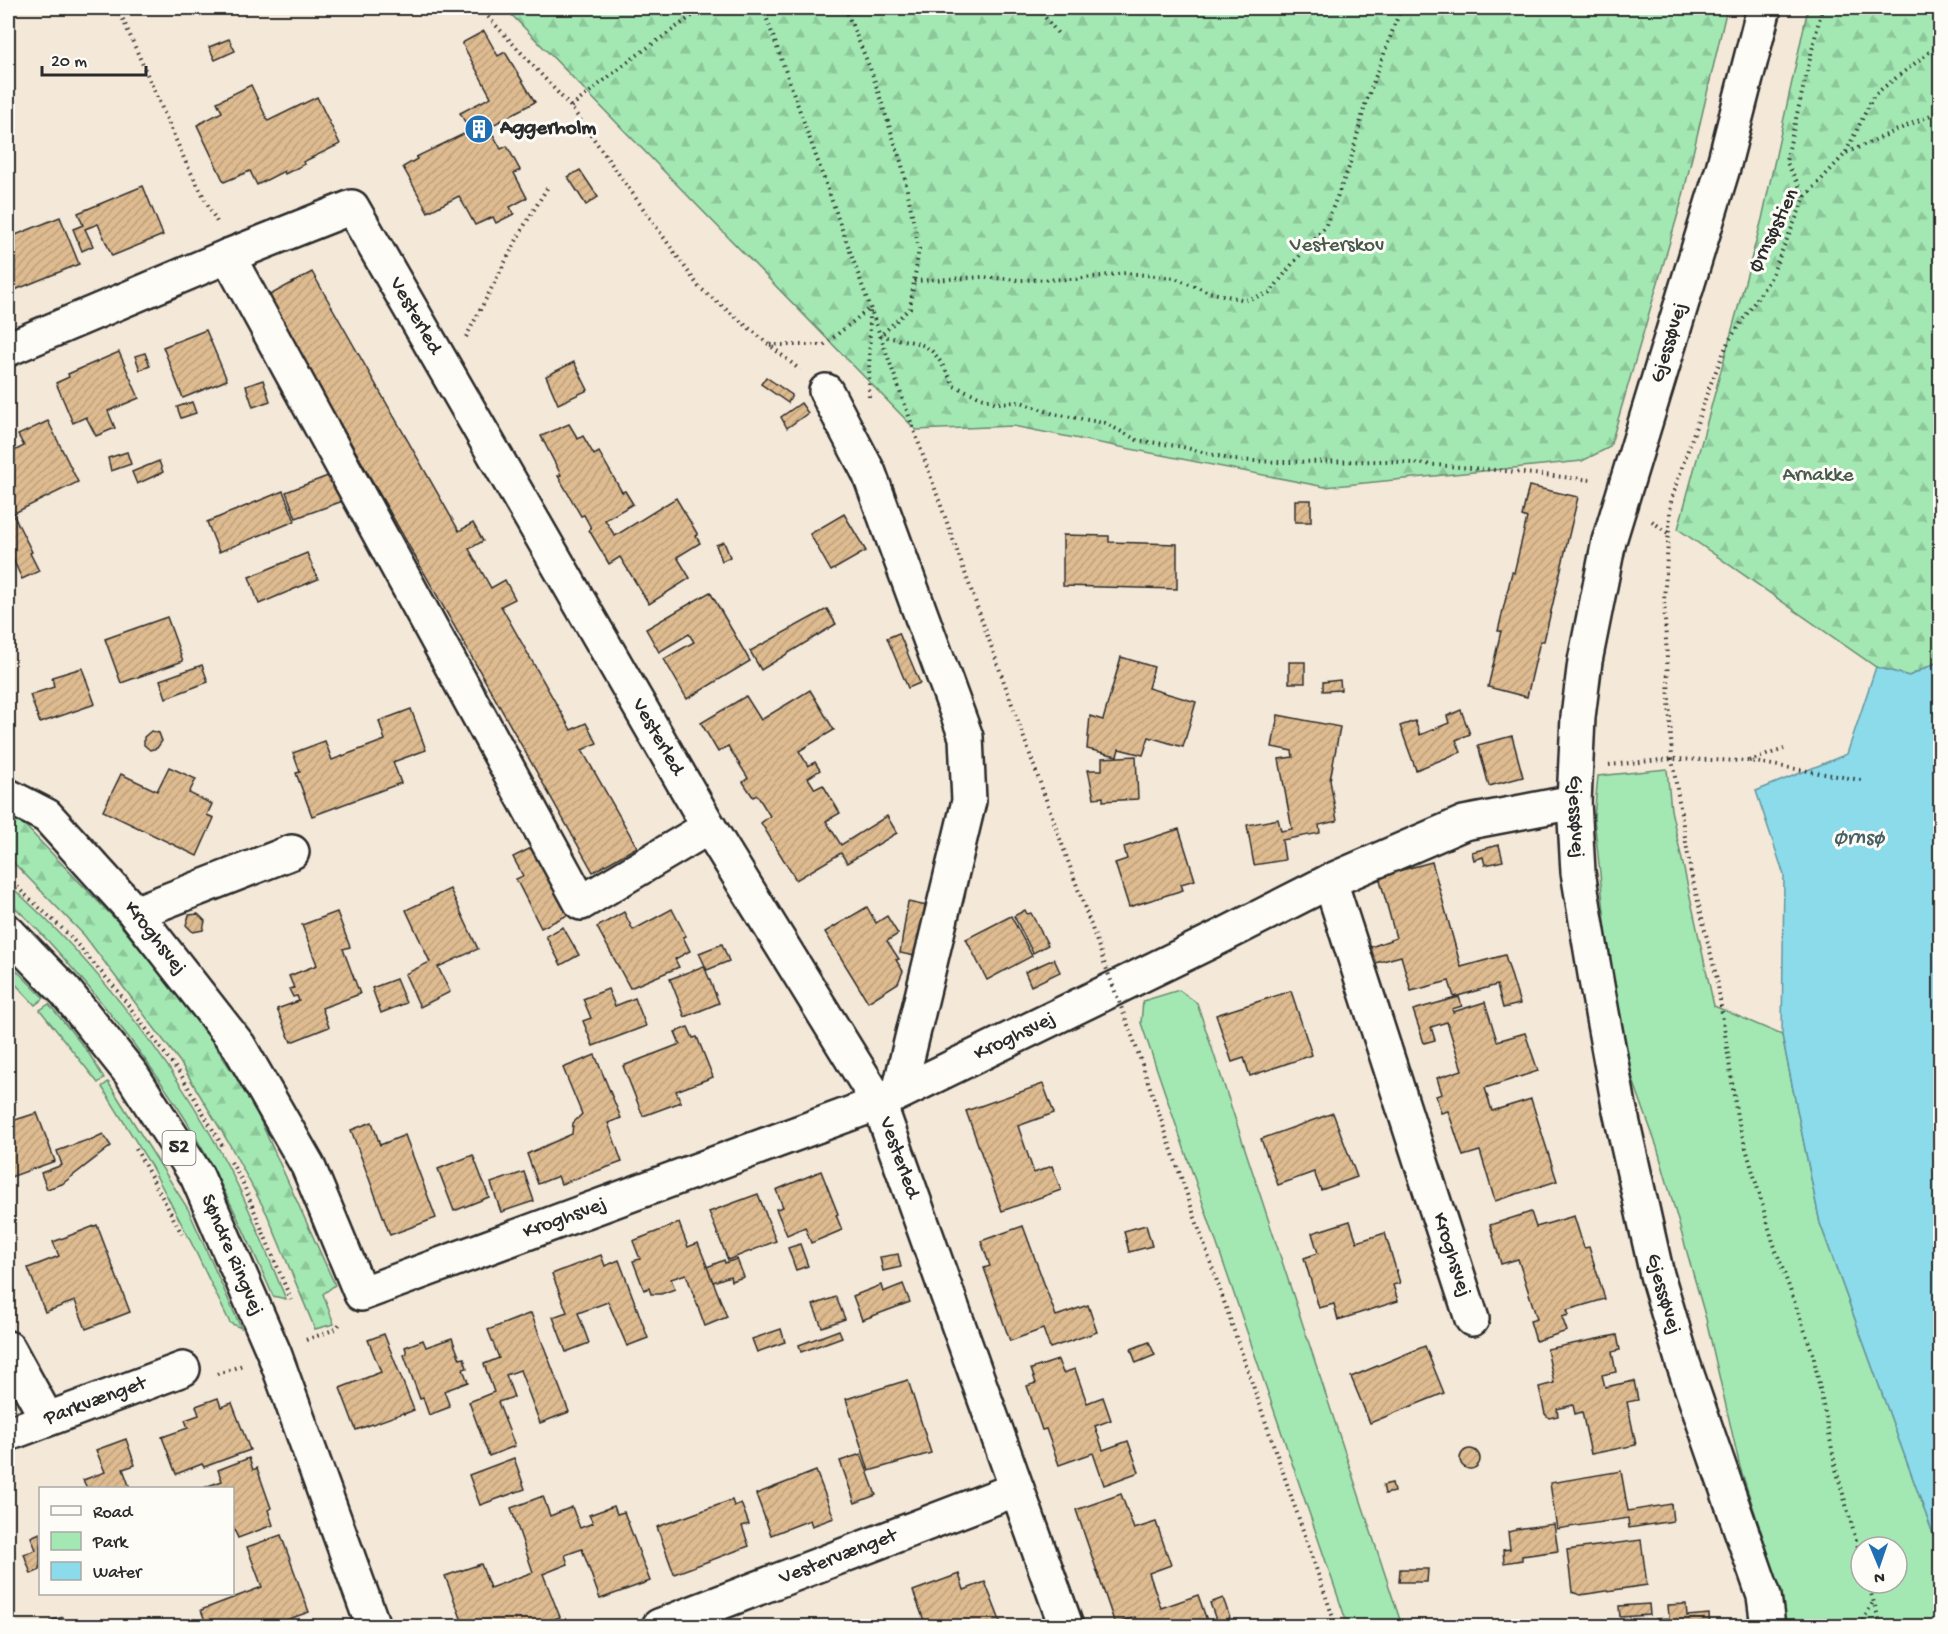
<svg xmlns="http://www.w3.org/2000/svg" width="1948" height="1634" font-family="'Gochi Hand',sans-serif">
<defs>
<pattern id="forest-firs" width="22" height="20" patternUnits="userSpaceOnUse" patternTransform="scale(1.5)"><rect width="22" height="20" fill="#a3e8b3"/><path d="M5 1l3.5 6h-7zM16 11l3.5 6h-7z" fill="#8cc79a"/></pattern>
<pattern id="building-hatch" width="6" height="6" patternUnits="userSpaceOnUse" patternTransform="scale(1.5)"><rect width="6" height="6" fill="#debb90"/><path d="M-1 1l2-2M0 6l6-6M5 7l2-2" fill="none" stroke="#bfa17c"/></pattern>
</defs>
<rect width="100%" height="100%" fill="#f4e8d8"/>
<filter id="ink" filterUnits="userSpaceOnUse"><feTurbulence type="fractalNoise" baseFrequency=".0167" numOctaves="2"/><feDisplacementMap in="SourceGraphic" scale="12" xChannelSelector="R" yChannelSelector="G"/><feConvolveMatrix kernelMatrix="1 2 1 2 8 2 1 2 1" color-interpolation-filters="sRGB"/></filter>
<g filter="url(#ink)">
<g fill="#a3e8b3" stroke="#678a6f" stroke-width="1.5" fill-rule="evenodd">
<path d="M1667,769L1671,810L1714,1006L1782,1035L1820,1223L1940,1553V1626H1786L1781,1593L1740,1467L1706,1319L1657,1147L1627,1063L1610,968L1594,817L1598,776ZM1861,1547H1897V1583H1861Z"/>
<path d="M8,884C99,964 185,1077 238,1186C256,1223 270,1262 286,1299L273,1296C247,1236 219,1176 186,1120C156,1072 122,1027 86,984C61,955 36,926 8,901Z"/>
<path d="M8,962L44,998L35,1005L8,976Z"/>
<path d="M1179,990L1197,1003L1402,1626H1348L1141,1023L1143,1001Z"/>
<path d="M49,1004L88,1052L104,1078L98,1083L40,1010Z"/>
<path d="M108,1082L188,1209L241,1328L230,1323L189,1238L150,1164L102,1087Z"/>
</g>
<g fill="url(#forest-firs)" stroke="#678a6f" stroke-width="1.5">
<path d="M505,8H1727L1682,200L1610,447L1582,461L1325,487L1013,426L916,430Z"/>
<path d="M1808,8H1940V661L1909,676L1876,667L1678,529L1762,219Z"/>
<path d="M8,808L116,920L195,1016L250,1098L335,1285L323,1294L334,1324L315,1329L267,1214L230,1145L180,1062L84,935L8,857Z"/>
</g>
<path fill="#8cdbea" stroke="#65959e" stroke-width="1.5" d="M1940,661V1553L1820,1223L1782,1035L1784,875L1756,791L1847,754L1876,667L1909,676Z"/>
<g fill="url(#building-hatch)" stroke="#2b2b2b" stroke-width="1.5">
<path d="M484,31L498,56L505,52L535,102L489,127L501,149L507,146L520,170L514,173L527,198L510,207L514,214L496,223L493,217L475,225L459,196L428,212L403,167L417,159L416,157L470,131L460,113L491,97L462,43Z"/>
<path d="M229,39L235,51L215,60L209,47Z"/>
<path d="M251,85L268,121L317,97L340,144L303,162L305,164L285,174L284,171L257,185L250,171L224,182L197,125L222,112L217,102Z"/>
<path d="M580,170L598,197L586,205L568,177Z"/>
<path d="M143,186L163,235L112,256L98,224L85,229L93,246L82,251L73,229L83,225L78,213Z"/>
<path d="M60,217L79,264L10,292L8,286V238Z"/>
<path d="M312,272L459,531L473,523L483,541L469,549L491,588L505,580L515,599L501,606L571,730L586,723L597,743L582,750L637,847L593,872L268,296Z"/>
<path d="M206,330L227,380L183,398L163,347Z"/>
<path d="M119,352L139,398L108,411L115,428L96,436L86,417L73,423L56,383L69,377L68,374Z"/>
<path d="M145,353L150,366L140,370L135,356Z"/>
<path d="M574,362L588,390L558,404L546,376Z"/>
<path d="M766,377L792,395L788,403L761,384Z"/>
<path d="M263,380L270,401L253,407L246,386Z"/>
<path d="M192,402L196,413L181,418L177,407Z"/>
<path d="M801,403L808,413L787,428L781,417Z"/>
<path d="M48,421L78,482L8,516V454L24,446L18,435Z"/>
<path d="M569,424L578,439L583,436L594,455L599,452L622,492L625,491L633,504L605,520L615,536L676,498L698,535L696,536L700,543L677,557L690,578L649,604L620,557L609,564L589,530L591,528L584,515L581,516L558,476L561,475L541,436Z"/>
<path d="M127,452L131,464L111,471L108,458Z"/>
<path d="M159,461L163,472L137,484L132,472Z"/>
<path d="M333,474L343,501L296,518L286,492Z"/>
<path d="M1529,486L1578,497L1544,641H1540L1527,697L1488,687L1501,631H1498L1512,572L1514,573L1527,518L1522,516Z"/>
<path d="M283,491L295,521L219,552L207,522Z"/>
<rect x="1295" y="500" width="16" height="22"/>
<path d="M844,514L866,551L831,571L810,534Z"/>
<path d="M14,516L32,552L30,553L39,571L22,579L8,548V519Z"/>
<path d="M1063,535L1109,536V542L1177,544V589L1063,586Z"/>
<path d="M724,542L730,557L722,561L716,545Z"/>
<path d="M307,553L318,579L259,604L249,577Z"/>
<path d="M710,592L750,661L687,699L664,659L694,642L689,634L659,652L646,629Z"/>
<path d="M827,609L836,624L761,670L750,651Z"/>
<path d="M167,617L183,661L121,683L105,639Z"/>
<path d="M899,633L920,683L908,688L887,638Z"/>
<path d="M1121,657L1154,667L1148,688L1196,702L1183,747L1149,737L1143,755L1119,749L1117,756L1087,749L1090,716L1103,720Z"/>
<rect x="1289" y="662" width="16" height="21"/>
<path d="M202,665L208,682L166,698L160,680Z"/>
<path d="M82,668L95,704L40,723L30,695L54,687L52,677Z"/>
<path d="M1340,680L1341,690L1323,691V682Z"/>
<path d="M810,690L834,730L799,751L808,766L815,762L820,770L808,778L815,789L823,785L840,813L826,821L841,845L887,816L897,833L847,863L841,853L796,880L761,823L770,816L757,795L753,797L743,782L748,778L728,746L718,752L701,723L746,696L761,720Z"/>
<path d="M411,709L426,750L393,762L401,783L312,816L296,773L300,772L293,753L325,741L332,760L385,740L379,721Z"/>
<path d="M1461,710L1470,734L1456,740L1461,752L1416,770L1400,726L1415,721L1420,735L1449,723L1447,716Z"/>
<path d="M1278,715L1340,727L1330,780L1337,821L1319,825L1320,833L1282,840L1285,860L1254,865L1247,825L1278,819L1281,831L1292,829L1279,759L1293,757L1292,751L1272,747Z"/>
<path d="M151,731L159,733L162,741L157,748L150,750L144,745V737Z"/>
<path d="M1512,736L1523,777L1489,786L1478,745Z"/>
<path d="M1136,756L1138,799L1103,801V797L1094,798L1088,770H1102V758Z"/>
<path d="M169,767L196,779L189,793L212,804L207,815L214,818L197,856L103,811L121,774L157,791Z"/>
<path d="M1179,829L1195,880L1181,884L1183,890L1129,907L1115,863L1127,859L1124,847Z"/>
<path d="M1499,845L1503,861L1485,865L1483,857L1474,860L1472,852Z"/>
<path d="M535,846L570,914L541,928L516,879L523,876L513,857Z"/>
<path d="M1432,862L1461,967L1505,955L1520,1004L1503,1008L1497,985L1454,997L1449,981L1411,991L1401,956L1372,964L1368,948L1396,938L1379,876Z"/>
<path d="M450,889L478,949L438,967L450,992L420,1007L405,974L430,962L406,910Z"/>
<path d="M908,902L927,906L915,956L900,953Z"/>
<path d="M867,907L876,923L887,916L898,934L887,941L899,959L896,960L903,971L898,983L868,1002L825,932Z"/>
<path d="M672,909L686,936L683,937L690,951L675,959L679,967L630,988L597,927L624,912L633,930Z"/>
<path d="M1025,910L1027,914L1031,913L1048,945L1033,953L1014,916Z"/>
<path d="M337,912L350,947L343,949L360,994L322,1008L329,1027L291,1042L277,1009L299,1001L297,996L293,997L289,989L294,988L289,976L317,965L302,925Z"/>
<path d="M198,914L205,921L203,930L193,932L186,925L189,915Z"/>
<path d="M1011,916L1032,956L987,980L966,939Z"/>
<path d="M563,927L579,955L561,965L546,936Z"/>
<path d="M722,944L729,961L707,970L699,953Z"/>
<path d="M1054,959L1060,972L1031,986L1025,972Z"/>
<path d="M704,966L719,1003L685,1017L670,979Z"/>
<path d="M396,979L406,1003L381,1013L372,988Z"/>
<path d="M608,989L615,1006L635,998L646,1026L593,1046L583,1021L591,1018L583,999Z"/>
<path d="M1291,991L1312,1055L1250,1076L1244,1058L1232,1062L1216,1015Z"/>
<path d="M1459,997L1462,1006L1452,1009L1453,1012L1485,1002L1497,1041L1525,1033L1538,1071L1485,1088L1492,1111L1531,1099L1557,1181L1495,1201L1480,1151L1463,1156L1448,1111L1441,1113L1436,1096L1442,1094L1437,1078L1462,1070L1447,1022L1431,1027L1435,1040L1424,1043L1413,1010Z"/>
<path d="M688,1027L693,1038L697,1037L713,1077L676,1091L681,1102L643,1116L623,1066L680,1044L675,1032Z"/>
<path d="M595,1055L621,1118L608,1123L622,1162L561,1184L558,1176L538,1184L527,1154L572,1134L573,1123L582,1114L563,1068Z"/>
<path d="M1043,1084L1054,1113L1018,1126L1034,1173L1052,1166L1061,1190L1002,1211L966,1111Z"/>
<path d="M12,1111L15,1120L37,1113L55,1161L8,1178V1113Z"/>
<path d="M1333,1113L1357,1177L1321,1190L1314,1172L1278,1185L1261,1139Z"/>
<path d="M372,1122L380,1145L405,1135L436,1218L390,1235L351,1130Z"/>
<path d="M103,1134L111,1146L62,1184L47,1189L41,1173L62,1165L57,1151L87,1140L88,1141Z"/>
<path d="M473,1155L489,1197L454,1211L438,1169Z"/>
<path d="M821,1171L838,1214L836,1215L842,1230L811,1243L805,1227L787,1235L776,1209L783,1207L776,1190Z"/>
<path d="M524,1172L534,1201L501,1212L491,1183Z"/>
<path d="M758,1194L776,1241L728,1260L709,1212Z"/>
<path d="M1531,1212L1536,1227L1574,1216L1584,1248L1589,1247L1605,1299L1567,1310L1569,1315L1562,1317L1567,1331L1536,1341L1530,1321L1537,1319L1518,1259L1501,1264L1490,1225Z"/>
<path d="M1350,1221L1357,1242L1385,1233L1400,1283L1393,1285L1398,1301L1338,1320L1334,1304L1319,1308L1304,1258L1318,1253L1312,1233Z"/>
<path d="M679,1223L688,1247L698,1243L727,1317L705,1326L686,1274L671,1279L675,1289L661,1294H651L649,1288L644,1290L633,1261L640,1259L633,1241Z"/>
<path d="M97,1225L130,1312L86,1329L75,1301L45,1312L28,1268L59,1256L53,1242Z"/>
<path d="M1146,1225L1152,1246L1129,1252L1124,1231Z"/>
<path d="M1023,1226L1056,1316L1088,1305L1097,1332L1050,1348L1043,1329L1010,1341L984,1268L990,1266L981,1241Z"/>
<path d="M800,1244L808,1266L796,1270L788,1248Z"/>
<path d="M898,1254L901,1267L883,1271L880,1257Z"/>
<path d="M601,1255L605,1266L619,1260L648,1338L627,1346L608,1302L578,1313L589,1343L566,1352L553,1317L567,1312L552,1274Z"/>
<path d="M737,1259L744,1277L731,1281L730,1276L713,1282L707,1267L724,1260L725,1263Z"/>
<path d="M903,1284L910,1302L862,1320L853,1296L881,1285L883,1292Z"/>
<path d="M836,1297L845,1319L822,1327L813,1305Z"/>
<path d="M531,1313L569,1412L540,1423L520,1370L506,1375L514,1397L498,1402L515,1446L489,1456L469,1402L494,1392L484,1364L499,1358L488,1330Z"/>
<path d="M781,1329L785,1342L757,1352L752,1339Z"/>
<path d="M839,1330L842,1337L801,1352L799,1345Z"/>
<path d="M384,1334L414,1410L404,1414L403,1413L356,1430L340,1388L381,1372L368,1340Z"/>
<path d="M1617,1335L1620,1350L1612,1352L1616,1372L1602,1375L1605,1387L1634,1381L1638,1400L1627,1402L1636,1445L1591,1454L1582,1412L1575,1414L1573,1405L1557,1409L1558,1416L1549,1418L1545,1414L1539,1387L1554,1383L1547,1349Z"/>
<path d="M452,1338L460,1359L464,1358L467,1368L463,1369L468,1382L444,1391L450,1407L429,1415L423,1398L420,1399L404,1355L407,1354L405,1347L423,1340L426,1347Z"/>
<path d="M1149,1342L1155,1355L1136,1363L1131,1349Z"/>
<path d="M1425,1346L1444,1393L1370,1423L1351,1377Z"/>
<path d="M1058,1360L1063,1373L1075,1369L1087,1403L1103,1397L1111,1420L1095,1426L1103,1450L1128,1441L1139,1472L1104,1485L1093,1453L1059,1465L1046,1429L1042,1430L1027,1386L1036,1383L1031,1369Z"/>
<path d="M908,1380L931,1453L869,1471L846,1399Z"/>
<path d="M218,1398L221,1407L232,1403L250,1450L204,1467L202,1464L176,1474L162,1437L188,1428L185,1420L199,1415L196,1406Z"/>
<path d="M126,1439L135,1465L123,1469L130,1488H87L83,1480L105,1472L96,1450Z"/>
<circle cx="1470" cy="1459" r="10"/>
<path d="M861,1454L876,1495L855,1503L840,1461Z"/>
<path d="M249,1458L253,1470L257,1468L271,1508L268,1510L273,1525L238,1538L232,1525V1488L205,1487L222,1481L218,1470Z"/>
<path d="M514,1458L525,1489L480,1505L469,1475Z"/>
<path d="M816,1471L834,1518L812,1526L810,1520L771,1535L756,1494Z"/>
<path d="M1621,1471L1628,1511L1671,1504L1673,1521L1629,1528L1628,1518L1557,1529L1550,1483Z"/>
<path d="M1392,1483L1394,1492L1385,1494L1383,1485Z"/>
<path d="M1121,1494L1134,1529L1156,1522L1171,1565L1149,1573L1161,1608L1198,1595L1209,1626H1138L1135,1617L1115,1624L1076,1510Z"/>
<path d="M543,1496L550,1516L572,1507L580,1528L593,1523L589,1515L614,1506L617,1514L624,1512L650,1581L600,1599L582,1549L565,1555L568,1564L543,1574L560,1617L534,1626H464L445,1576L481,1564L490,1588L533,1572L511,1508Z"/>
<path d="M732,1500L734,1506L741,1503L749,1524L742,1526L749,1546L674,1574L657,1527Z"/>
<path d="M1554,1524L1558,1551L1522,1556V1560L1504,1563L1503,1550L1510,1549L1508,1532L1516,1530V1529Z"/>
<path d="M40,1533V1570L31,1574L24,1554L36,1550L31,1537Z"/>
<path d="M281,1535L309,1612L269,1626H207L201,1610L262,1587L247,1547Z"/>
<path d="M1641,1540L1647,1585L1580,1595L1572,1592L1567,1550Z"/>
<path d="M1400,1569H1428L1427,1582H1399Z"/>
<path d="M959,1574L964,1590L985,1582L1002,1626H926L913,1591Z"/>
<path d="M1223,1598L1230,1618L1217,1623L1210,1603Z"/>
<path d="M1649,1604L1650,1615L1620,1617L1619,1606Z"/>
<path d="M1686,1604L1687,1616L1709,1614L1710,1626H1657L1656,1619L1669,1618L1668,1605Z"/>
<path d="M63,1617L66,1626H51L50,1621Z"/>
</g>
<g fill="none" stroke-linecap="round" stroke-linejoin="round">
<g stroke="#2b2b2b" stroke-width="38">
<g id="minor">
<path id="s1" d="M1764,8L1723,168L1609,541L1585,661L1578,717L1574,802L1578,872L1596,980L1619,1106L1657,1275L1683,1363L1764,1596L1768,1626"/>
<path d="M228,256L581,903L709,827"/>
<path id="s2" d="M8,349L228,256L352,207L709,827L879,1103L1066,1626"/>
<path d="M826,391L869,473L966,737L969,801L899,1092"/>
<path id="s3" d="M8,796L47,816L135,913L239,1046L308,1166L361,1294L879,1103L1222,936L1330,881L1464,823L1574,802"/>
<path id="s4" d="M1330,881L1472,1319"/>
<path d="M135,913L292,852"/>
<path d="M8,1348L47,1419"/>
<path id="s5" d="M8,1434L183,1369"/>
<path id="s6" d="M659,1626L1017,1489"/>
</g>
</g>
<g stroke="#2b2b2b" stroke-width="38">
<g id="major">
<path id="s7" d="M8,932L65,991L132,1075L197,1176L274,1353L373,1626"/>
</g>
</g>
<g stroke="#2b2b2b" stroke-width="4" stroke-dasharray="1.5 4.5" stroke-linecap="butt">
<path d="M118,8L186,163L218,224"/>
<path d="M480,8L571,107L699,287L800,370"/>
<path d="M763,8L1102,956"/>
<path d="M845,8L872,73L902,165L919,249L910,308L880,336C929,345 930,340 954,386L996,403L1021,402L1054,414L1105,423L1137,440L1183,447L1233,460L1280,462L1388,461L1495,470L1592,480"/>
<path d="M1038,8L1059,35"/>
<path d="M571,107L622,66L703,8"/>
<path d="M1846,152L1874,95L1932,50L1940,45"/>
<path d="M1805,197L1786,161L1822,8"/>
<path d="M914,281L982,277L1020,280L1076,279L1126,273L1175,278L1209,292L1245,300L1270,293L1293,263L1325,227L1349,167L1365,105L1401,8"/>
<path d="M466,337L524,226L549,185"/>
<path d="M770,345H824L870,308"/>
<path d="M869,397L870,311"/>
<path d="M1652,521L1669,534"/>
<path d="M1749,761L1784,749"/>
<path d="M1609,765L1672,759L1749,761L1861,780"/>
<path d="M8,879L67,933L116,989L181,1075L223,1147"/>
<path d="M1134,1041L1336,1626"/>
<path d="M136,1149L182,1234"/>
<path d="M231,1162L242,1181L291,1300"/>
<path d="M306,1340L336,1329L341,1322"/>
<path d="M217,1374L243,1365"/>
<path d="M1861,1558L1836,1469L1813,1354L1773,1242L1737,1117L1717,979L1691,873L1672,759L1664,600L1671,500L1709,388L1728,342L1770,279L1805,197L1846,153L1940,111"/>
<path d="M1868,1583L1881,1626"/>
<path d="M1860,1626L1873,1602"/>
</g>
<use href="#minor" stroke="#fdfcf7" stroke-width="33"/>
<use href="#major" stroke="#fdfcf7" stroke-width="33"/>
<path stroke="#2b2b2b" stroke-width="4" stroke-dasharray="1.5 4.5" stroke-linecap="butt" d="M1102,957L1134,1041"/>
</g>
</g>
<defs>
<g id="building-disc" transform="scale(1.5)"><circle r="9.5" fill="#1f6fb2" stroke="#fdfcf7"/><path d="M-4-6H4V6H1V3H-1V6H-4ZM-2.5-4.3h1.7v1.8h-1.7ZM.8-4.3h1.7v1.8H.8ZM-2.5-1h1.7V.8h-1.7ZM.8-1h1.7V.8H.8Z" fill="#fff"/></g>
</defs>
<g fill-rule="evenodd">
<use href="#building-disc" x="479" y="129"/>
</g>
<g text-anchor="middle" dominant-baseline="central" stroke-width="6" stroke-linejoin="round" paint-order="stroke">
<rect fill="#fdfcf7" stroke="#6a6a68" stroke-width="1.5" x="162.5" y="1131" width="33" height="34" rx="4.5"/>
<g font-size="20" font-weight="bold" fill="#2b2b2b">
<text x="179" y="1148">52</text>
</g>
<g font-size="21" font-weight="bold" fill="#2b2b2b" stroke="#fdfcf7" text-anchor="start">
<text x="500" y="129">Aggerholm</text>
</g>
<g font-size="21" fill="#2b2b2b" stroke="#fdfcf7">
<text transform="translate(1775 231) rotate(-64)">Ørnsøstien</text>
<text stroke="none"><textPath href="#s2" startOffset="498">Vesterled</textPath></text>
<text transform="translate(1670 343) rotate(-73)">Gjessøvej</text>
<text stroke="none"><textPath href="#s2" startOffset="984">Vesterled</textPath></text>
<text stroke="none"><textPath href="#s1" startOffset="834">Gjessøvej</textPath></text>
<text stroke="none"><textPath href="#s3" startOffset="207">Kroghsvej</textPath></text>
<text stroke="none"><textPath href="#s3" startOffset="1324">Kroghsvej</textPath></text>
<text stroke="none"><textPath href="#s2" startOffset="1470">Vesterled</textPath></text>
<text stroke="none"><textPath href="#s3" startOffset="838">Kroghsvej</textPath></text>
<text stroke="none"><textPath href="#s4" startOffset="393">Kroghsvej</textPath></text>
<text stroke="none"><textPath href="#s7" startOffset="396">Søndre Ringvej</textPath></text>
<text stroke="none"><textPath href="#s1" startOffset="1320">Gjessøvej</textPath></text>
<text stroke="none"><textPath href="#s5" startOffset="93">Parkvænget</textPath></text>
<text stroke="none"><textPath href="#s6" startOffset="192">Vestervænget</textPath></text>
</g>
<g font-size="21" fill="#495a4d" stroke="#fdfcf7">
<text x="1337" y="246">Vesterskov</text>
<text x="1818" y="476">Arnakke</text>
</g>
<g font-size="22" font-style="italic" fill="#486064" stroke="#fdfcf7">
<text x="1859" y="839">Ørnsø</text>
</g>
</g>
<rect width="1948" height="1634" fill="none" stroke="#fdfcf7" stroke-width="30"/>
<rect x="15" y="15" width="1918" height="1604" fill="none" stroke="#2b2b2b" stroke-width="2" filter="url(#ink)"/>
<rect x="39" y="1487" width="195" height="108" fill="#fdfcf7" stroke="#a9a8a5" stroke-width="1.5"/>
<rect x="51" y="1506" width="30" height="9" fill="#fdfcf7" stroke="#a9a8a5" stroke-width="1.5"/>
<text x="93" y="1517" font-size="18" fill="#2b2b2b">Road</text>
<rect x="51" y="1532" width="30" height="18" fill="#a3e8b3" stroke="#a9a8a5" stroke-width="1.5"/>
<text x="93" y="1547" font-size="18" fill="#2b2b2b">Park</text>
<rect x="51" y="1562" width="30" height="18" fill="#8cdbea" stroke="#a9a8a5" stroke-width="1.5"/>
<text x="93" y="1577" font-size="18" fill="#2b2b2b">Water</text>
<g transform="translate(1879 1565) rotate(178)"><circle r="28" fill="#fdfcf7" stroke="#a9a8a5" stroke-width="1.5"/>
<path d="M0-4.5L10 22L0 15L-10 22Z" fill="#1f6fb2"/>
<text y="-9" font-size="16" font-weight="bold" text-anchor="middle" fill="#2b2b2b">N</text>
</g>
<path d="M42 66v9h104v-9" fill="none" stroke="#2b2b2b" stroke-width="3"/>
<text x="51" y="66" font-size="18" fill="#2b2b2b" stroke="#fdfcf7" stroke-width="4.5" paint-order="stroke">20 m</text>
</svg>
